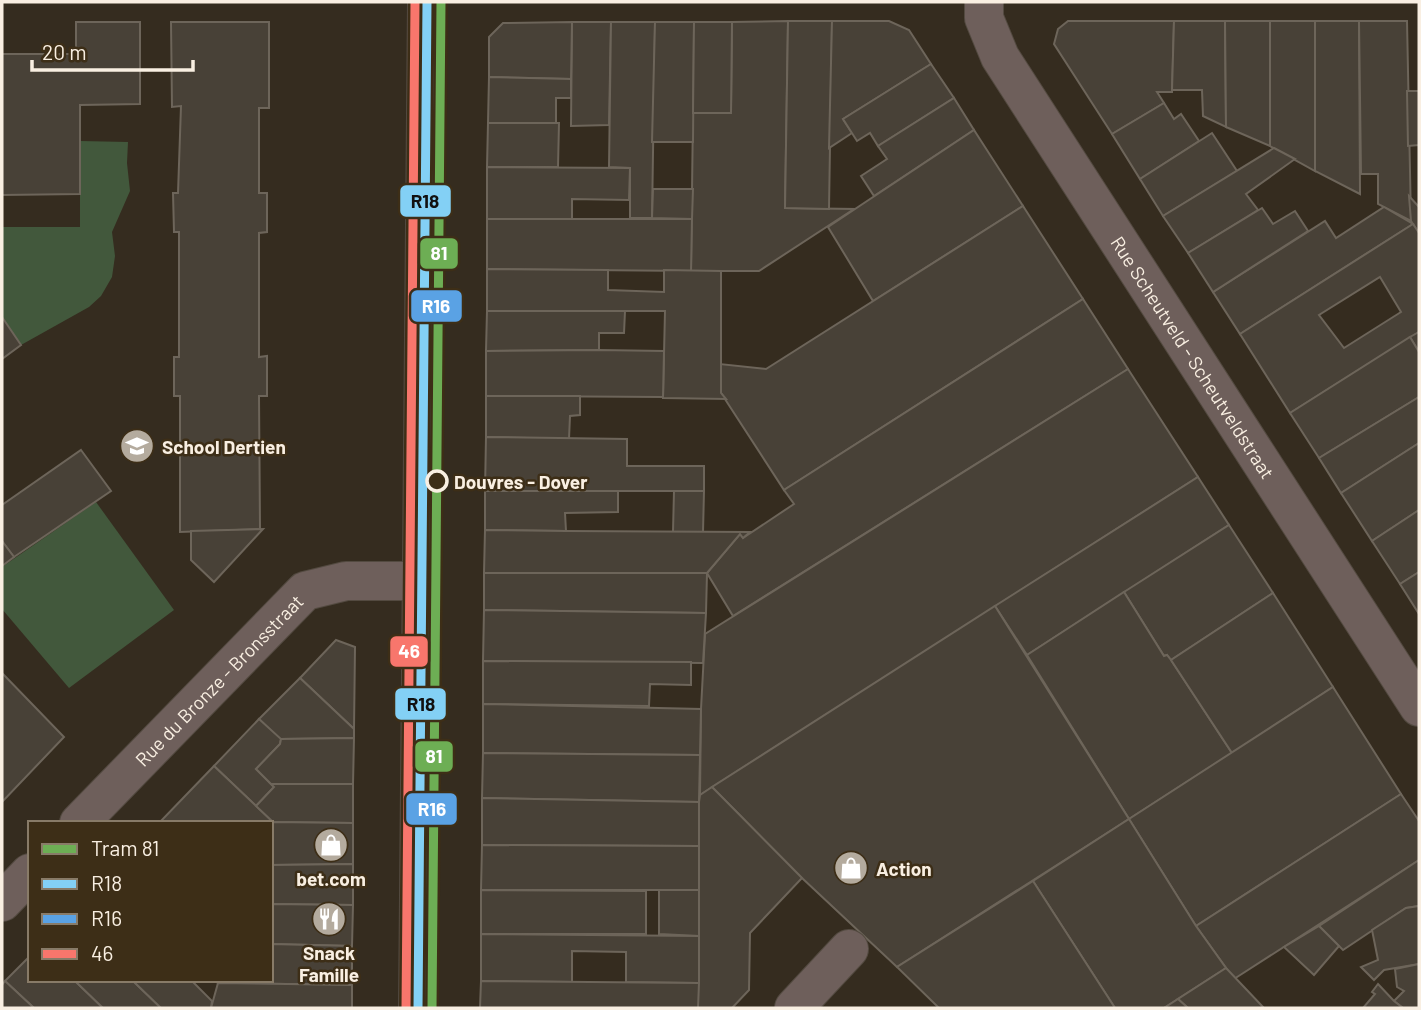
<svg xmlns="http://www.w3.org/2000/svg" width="1421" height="1010" font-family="Barlow,sans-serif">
<rect width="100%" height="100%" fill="#352c1f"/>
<g fill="#42583c">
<path d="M80,141L128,142L127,163L130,191L112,232L115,256L112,277L101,296L89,307L21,345L2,317V227H80Z"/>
<path d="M96,502L174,610L69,688L2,609V567Z"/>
</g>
<g fill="#484137" stroke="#6d655a" stroke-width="2" fill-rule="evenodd">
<path d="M788,21L785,208L854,209L759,271H691L693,113H731L732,22Z"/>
<path d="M788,21H832L829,209L785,208Z"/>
<path d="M832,21H889L909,30L931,64L843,119L852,133L829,148Z"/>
<path d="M1068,21H1174L1172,92H1157L1164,103L1112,134L1054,44L1058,29Z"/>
<path d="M1174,21H1225L1226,127L1203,116L1202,90H1172Z"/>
<path d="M1225,21H1270V146L1226,127Z"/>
<path d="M1270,21H1315V171L1270,146Z"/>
<path d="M1315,21H1359L1360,194L1315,171Z"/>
<path d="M1359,21H1407L1411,221L1378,204V174H1361Z"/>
<path d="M76,22H140V104L80,105V194L2,195V54H76Z"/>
<path d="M171,22H269V108H259V193H267V232L259,233V357L267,356V396H259L260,529L180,532V396H174V357H179V232H174L173,193H178L181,106L172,107Z"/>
<path d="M572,22H611L609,125L571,126Z"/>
<path d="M572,22L571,79L489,77V37L503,23Z"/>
<path d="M611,22H655L652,218H630V168L609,167Z"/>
<path d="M655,22H694L693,142H652Z"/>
<path d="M694,22H732L731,113H693Z"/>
<path d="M931,64L954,98L878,146L870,133L857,141L843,119Z"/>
<path d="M489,77L571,79V98H556V123H488Z"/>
<path d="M1407,91H1419V145L1408,146Z"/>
<path d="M954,98L974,130L874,196L861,176L887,159L878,146Z"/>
<path d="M1164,103L1174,119L1181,114L1199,141L1140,179L1112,134Z"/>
<path d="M488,123H559L558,167H487Z"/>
<path d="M974,130L1023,206L873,301L828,227Z"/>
<path d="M1212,133L1237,171L1163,216L1140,179Z"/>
<path d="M1274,148L1295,159L1246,194L1258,210L1188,253L1163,216Z"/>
<path d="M487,167L630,168L629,200L572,199V219H487Z"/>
<path d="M653,189H693L692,219L652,218Z"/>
<path d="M1409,196L1419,207V233L1411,221Z"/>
<path d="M1023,206L1083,299L784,490L721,393L720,364L766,369Z"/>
<path d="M1384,207L1413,224L1240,334L1213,292L1325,221L1336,238Z"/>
<path d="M1262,208L1273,224L1295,211L1308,231L1213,292L1188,253Z"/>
<path d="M487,219H692L691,271L487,269Z"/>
<path d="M1413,224L1419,233V332L1290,413L1240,334ZM1380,277L1401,312L1344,348L1319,315Z"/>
<path d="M487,269L608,270V290L664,292V270L721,271V393L726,399L663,398L665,311H487Z"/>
<path d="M1083,299L1128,369L733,616L707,573L740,534L743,538L794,504L784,490Z"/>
<path d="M487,311H625L624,333H599V350L486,351Z"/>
<path d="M2,317L21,345L2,359Z"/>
<path d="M1419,332V352L1410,337Z"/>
<path d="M1410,337L1419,352V397L1319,458L1290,413Z"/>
<path d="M599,350L664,351L663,397L486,396V351Z"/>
<path d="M1128,369L1198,477L700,795L701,709L705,634Z"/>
<path d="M486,396H580V415L570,416L569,439L486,437Z"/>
<path d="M1419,397V443L1341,493L1319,458Z"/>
<path d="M486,437L627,439V466H704V491H485Z"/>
<path d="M1419,443V510L1372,541L1341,493Z"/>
<path d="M81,450L111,491L14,557L2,541V505Z"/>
<path d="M1198,477L1229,525L1027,655L995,606Z"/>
<path d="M485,491H618V512L565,513L566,531L485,530Z"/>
<path d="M674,491H704L703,532H673Z"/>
<path d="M1419,510V572L1400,584L1372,541Z"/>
<path d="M1229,525L1273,593L1171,660L1167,655L1164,656L1124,592Z"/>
<path d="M263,529L214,582L191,560V531Z"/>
<path d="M485,530L566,531L750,532L743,538L740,534L707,573H484Z"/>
<path d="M2,541L14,557L2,566Z"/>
<path d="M1419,572V614L1400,584Z"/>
<path d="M484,573H707L706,613L484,610Z"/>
<path d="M1124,592L1164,656L1167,655L1171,660L1232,753L1129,819L1027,655Z"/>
<path d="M1273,593L1333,687L1232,753L1171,660Z"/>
<path d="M995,606L1129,819L897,967L802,878L712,787Z"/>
<path d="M484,610L706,613L703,663L483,661Z"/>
<path d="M336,640L355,647L354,729L300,678Z"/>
<path d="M483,661L691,662V685L650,684L649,706L483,704Z"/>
<path d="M2,673L64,737L2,802Z"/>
<path d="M300,678L354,729V738L279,739L259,719Z"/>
<path d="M1333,687L1401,794L1196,926L1129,819Z"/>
<path d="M483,704L701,709L700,755L483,753Z"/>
<path d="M259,719L281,739L280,744L256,769L274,787L256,806L214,766Z"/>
<path d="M354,738L353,784H271L256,769L280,744L281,739Z"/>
<path d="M483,753L700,755L699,802L482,798Z"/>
<path d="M214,766L273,822L271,826V823H159Z"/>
<path d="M271,784H353V823L273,822L256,806L274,787Z"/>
<path d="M712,787L802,878L750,933L749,990L732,1008H698L699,802L700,795Z"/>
<path d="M1401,794L1419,821V860L1234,979L1196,926Z"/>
<path d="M482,798L699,802V846L482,845Z"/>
<path d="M1129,819L1196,926L1226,968L1164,1008H1115L1033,881Z"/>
<path d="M273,822L353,823V864L271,865Z"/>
<path d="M482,845L699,846V890H481Z"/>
<path d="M1419,860V906L1406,908L1343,950L1319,926Z"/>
<path d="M353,864V905L271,904V865Z"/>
<path d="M1033,881L1115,1008H939L897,967Z"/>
<path d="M481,890L646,891V934H481Z"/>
<path d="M659,890H699V936L659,934Z"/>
<path d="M271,904L353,905L352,946L271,944Z"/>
<path d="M1419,906V964L1384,970L1374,980L1361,967L1378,960L1372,930L1406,908Z"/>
<path d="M1319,926L1339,946L1314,975L1284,947Z"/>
<path d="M481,934L699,936V983L626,982V952L572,951V982L481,981Z"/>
<path d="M271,944L352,946V985L218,983L219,980H271Z"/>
<path d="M30,956V980H74L103,1008H34L5,981Z"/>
<path d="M1419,964V1008H1403L1394,1001L1404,991L1397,987L1395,969Z"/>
<path d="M1226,968L1264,1008H1188L1178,999Z"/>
<path d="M74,980H132L161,1008H103Z"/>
<path d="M132,980H191L212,1001L211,1008H161Z"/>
<path d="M5,981L34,1008H2V985Z"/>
<path d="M481,981L699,983L698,1008H480Z"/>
<path d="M218,983L352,985V1008H211Z"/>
<path d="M1378,984L1394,1001L1403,1008H1363L1375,994L1372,992Z"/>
<path d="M1178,999L1188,1008H1164Z"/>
</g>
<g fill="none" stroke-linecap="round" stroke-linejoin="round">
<g stroke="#534a40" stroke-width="40">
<g id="minor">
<path id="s1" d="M984,2V18L1000,57L1419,707"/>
<path id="s2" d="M79,823L305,591L346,581H421"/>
<path d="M2,902L30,873"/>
<path d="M418,1008L427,2"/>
<path d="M794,1008L849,949"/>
</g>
</g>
<use href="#minor" stroke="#6e5f5b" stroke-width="38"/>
<g stroke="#3d2e17" stroke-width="14">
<path id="bus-1" d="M418,1008L427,2"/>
</g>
<g stroke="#3d2e17" stroke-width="14">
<path id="bus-2" d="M430,1008L439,2"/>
</g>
<g stroke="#3d2e17" stroke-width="14">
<path id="bus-3" d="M406,1008L415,2"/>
</g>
<use href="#bus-1" stroke="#83d0f5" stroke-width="9"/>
<use href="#bus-2" stroke="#5aa2e4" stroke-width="9"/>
<use href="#bus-3" stroke="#f8766c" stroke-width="9"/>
<g stroke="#3d2e17" stroke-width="14">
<path id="tram-1" d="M432,1008L441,2"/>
</g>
<use href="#tram-1" stroke="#6dae54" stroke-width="9"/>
</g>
<defs>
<g id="school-disc" transform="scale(1.75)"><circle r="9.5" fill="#b4ab9e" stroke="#3d2e17"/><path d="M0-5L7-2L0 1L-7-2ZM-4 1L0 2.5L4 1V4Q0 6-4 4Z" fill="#fff"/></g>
<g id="shop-disc" transform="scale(1.75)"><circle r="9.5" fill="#b4ab9e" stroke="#3d2e17"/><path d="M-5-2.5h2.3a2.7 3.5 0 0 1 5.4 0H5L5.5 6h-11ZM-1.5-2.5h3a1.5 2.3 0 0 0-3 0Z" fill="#fff"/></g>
<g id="restaurant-disc" transform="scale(1.75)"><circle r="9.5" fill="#b4ab9e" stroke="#3d2e17"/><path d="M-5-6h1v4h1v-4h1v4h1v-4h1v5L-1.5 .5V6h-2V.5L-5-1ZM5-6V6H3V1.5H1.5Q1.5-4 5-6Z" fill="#fff"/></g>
</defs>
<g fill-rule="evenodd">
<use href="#school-disc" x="137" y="446"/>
<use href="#shop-disc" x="331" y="845"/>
<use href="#shop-disc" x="851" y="868"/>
<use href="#restaurant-disc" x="329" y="919"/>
</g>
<circle fill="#3d2e17" stroke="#f9efe2" stroke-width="3.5" cx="437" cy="481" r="10"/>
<g text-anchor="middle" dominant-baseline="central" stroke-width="5" stroke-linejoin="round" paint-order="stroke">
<g font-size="19" fill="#f9efe2" stroke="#3d2e17">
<text stroke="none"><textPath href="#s1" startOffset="415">Rue Scheutveld - Scheutveldstraat</textPath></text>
<text stroke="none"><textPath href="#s2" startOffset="200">Rue du Bronze - Bronsstraat</textPath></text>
</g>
<g font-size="19" font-weight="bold" fill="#f9efe2" stroke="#3d2e17" text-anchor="start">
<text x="162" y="446">School Dertien</text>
<text x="876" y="868">Action</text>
<text x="331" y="878" text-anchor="middle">bet.com</text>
<text x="329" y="952" text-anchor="middle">Snack<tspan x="329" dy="22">Famille</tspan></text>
</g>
<g font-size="19" font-weight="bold" fill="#f9efe2" stroke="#3d2e17" text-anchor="start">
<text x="454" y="481">Douvres - Dover</text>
</g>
</g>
<g stroke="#3d2e17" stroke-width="2.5">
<rect x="399" y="184" width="53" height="34" rx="7" fill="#83d0f5"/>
<rect x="419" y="237" width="40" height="33" rx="7" fill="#6dae54"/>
<rect x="410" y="289" width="53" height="34" rx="7" fill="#5aa2e4"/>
<rect x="389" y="635" width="40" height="33" rx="7" fill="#f8766c"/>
<rect x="394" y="687" width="53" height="34" rx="7" fill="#83d0f5"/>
<rect x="414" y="740" width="40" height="33" rx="7" fill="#6dae54"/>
<rect x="405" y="792" width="53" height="34" rx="7" fill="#5aa2e4"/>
</g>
<g font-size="19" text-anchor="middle" font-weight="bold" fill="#fff">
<text x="439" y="260">81</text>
<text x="436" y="313">R16</text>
<text x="409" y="658">46</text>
<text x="434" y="763">81</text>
<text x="432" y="816">R16</text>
</g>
<g font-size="19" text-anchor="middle" font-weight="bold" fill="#111">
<text x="425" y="208">R18</text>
<text x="421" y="711">R18</text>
</g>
<rect width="1421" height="1010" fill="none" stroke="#f9efe2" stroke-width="7"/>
<rect x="28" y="821" width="245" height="161" fill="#3d2e17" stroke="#887b68" stroke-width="2"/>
<rect x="42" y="844" width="35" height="10" fill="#6dae54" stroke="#887b68" stroke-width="2"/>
<text x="91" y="856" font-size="21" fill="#f9efe2">Tram 81</text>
<rect x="42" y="879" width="35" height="10" fill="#83d0f5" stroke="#887b68" stroke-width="2"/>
<text x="91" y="891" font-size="21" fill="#f9efe2">R18</text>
<rect x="42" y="914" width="35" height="10" fill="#5aa2e4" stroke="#887b68" stroke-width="2"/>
<text x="91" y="926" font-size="21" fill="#f9efe2">R16</text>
<rect x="42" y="949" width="35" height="10" fill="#f8766c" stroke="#887b68" stroke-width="2"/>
<text x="91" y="961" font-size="21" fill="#f9efe2">46</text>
<path d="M32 60v10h161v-10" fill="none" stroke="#f9efe2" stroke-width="3.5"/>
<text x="42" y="60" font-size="21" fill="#f9efe2" stroke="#3d2e17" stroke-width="5" paint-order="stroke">20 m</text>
</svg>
